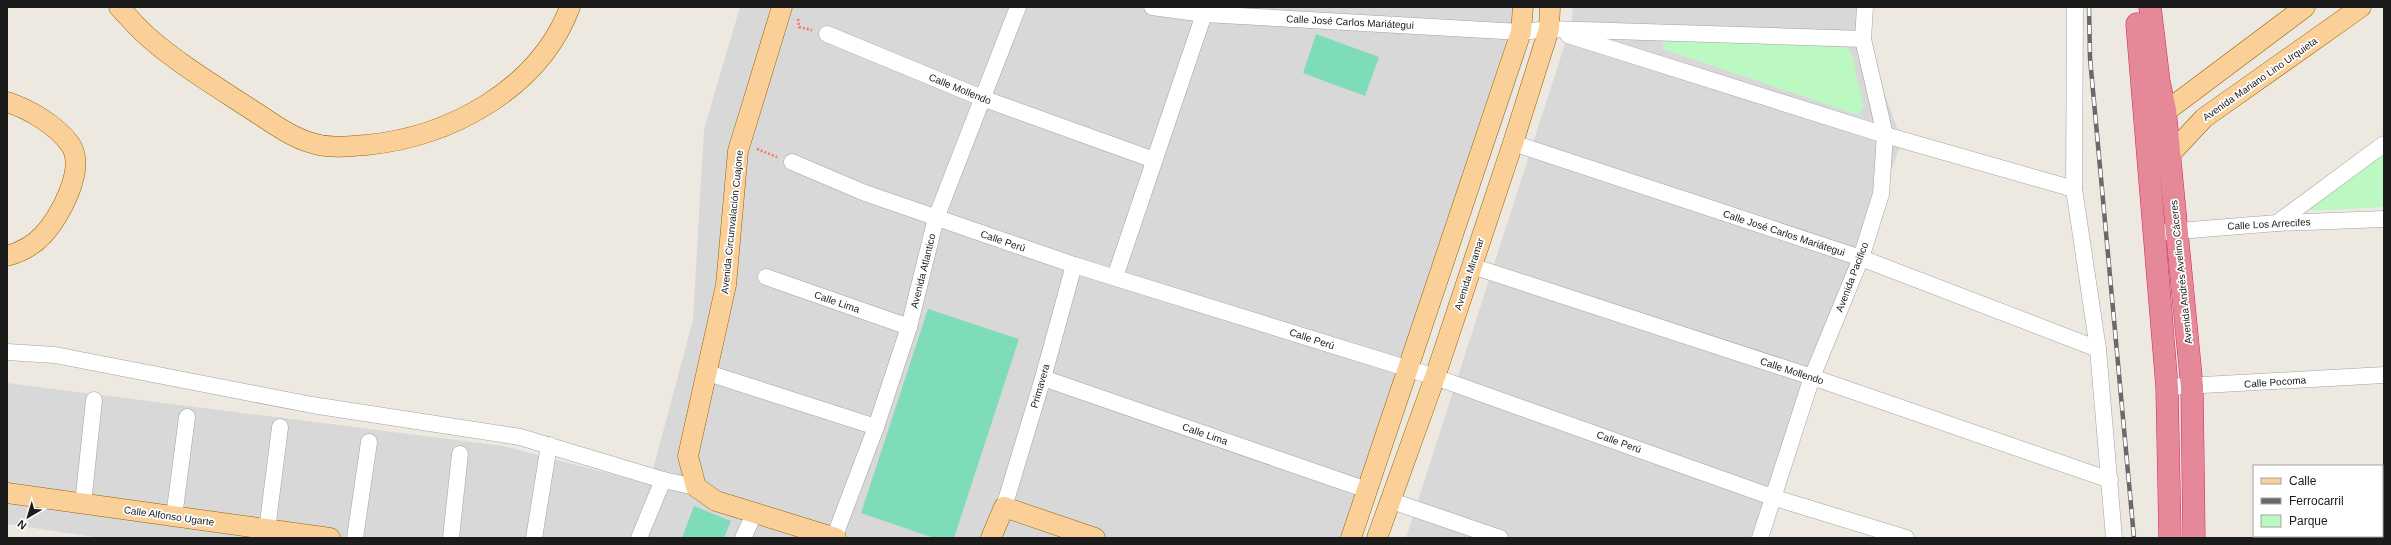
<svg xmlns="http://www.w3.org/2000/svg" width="2391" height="545" font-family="Arial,sans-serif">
<rect width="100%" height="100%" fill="#ede9e1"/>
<g fill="#d9d8d8">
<path d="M740,7H1529L1525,55L1361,538H101L7,524V383L503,446L649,484L693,320L704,129Z"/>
<path d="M1573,7H1870L1868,49L1902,141L1753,538H1406L1571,25Z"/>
</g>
<g fill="#bcf8c1">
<path d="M1667,38L1839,44L1851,51L1864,107L1858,115L1662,49L1663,44Z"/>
<path d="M2384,154V207L2304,211Z"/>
</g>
<g fill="#7edcb8">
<path d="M1316,34L1379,57L1365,96L1303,73Z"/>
<path d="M928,309L1019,339L954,538H934L861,513Z"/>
<path d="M694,506L731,521L724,538H682Z"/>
</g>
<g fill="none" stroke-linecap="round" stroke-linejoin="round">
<g stroke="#a2a2a2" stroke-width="17">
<g id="minor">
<path d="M1152,7L1204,14L1521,32L1549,29L1863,39"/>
<path d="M2075,7L2074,189L2098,349L2114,538"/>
<path d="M827,34L982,98L1154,160"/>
<path d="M1568,35L1885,135L2074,189"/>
<path d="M1513,143L1861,258L2098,349"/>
<path d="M792,162L865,193L1074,265L1435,377L1772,497L1906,538"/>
<path d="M2277,223L2384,144"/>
<path d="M2166,232L2277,223L2384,219"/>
<path d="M1472,266L1812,377L2110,480"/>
<path d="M766,277L909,327"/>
<path d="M1115,277L1204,14"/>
<path d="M7,352L55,355L312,405L520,437L663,480L696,487"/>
<path d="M708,373L876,427"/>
<path d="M1043,378L1367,490"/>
<path d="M2167,387L2384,375"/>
<path d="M1389,500L1500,538"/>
<path d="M83,504L94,400"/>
<path d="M1004,507L1043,378L1074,265"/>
<path d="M174,517L187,417"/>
<path d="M267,530L280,427"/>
<path d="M2382,531L2384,530"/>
<path d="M355,538L369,442"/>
<path d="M451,538L460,454"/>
<path d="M534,538L549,445"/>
<path d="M639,538L663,480"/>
<path d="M743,538L754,514"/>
<path d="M834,538L876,427L909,327L936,218L1018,7"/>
<path d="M1760,538L1812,377L1861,258L1881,194L1885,135L1863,39L1865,7"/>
<path d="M2264,538L2296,536"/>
</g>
</g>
<g stroke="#916201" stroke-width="21">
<g id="major">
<path d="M119,7C128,17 138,28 148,37C180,65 217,87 252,110C271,122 290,137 312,143C330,149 348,146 366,145C450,137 539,89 570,7"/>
<path d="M782,7L738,151L726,285L688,456L696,487L716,501L836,538"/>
<path d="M7,102C29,109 56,125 70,144C87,168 60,217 43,235C33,246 21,252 7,256"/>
<path d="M2153,121L2305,7"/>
<path d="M2161,164L2204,118L2361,7"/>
<path d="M7,493L330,538"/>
<path d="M991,538L1004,507L1095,538"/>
<path d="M1351,538L1521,32L1523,7"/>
<path d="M1377,538L1435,377L1513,143L1549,29L1550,7"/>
</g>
</g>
<g stroke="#d42560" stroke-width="23">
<g id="highway">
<path d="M2150,7L2159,82L2165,110L2192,387L2194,538"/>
<path d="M2137,24L2167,387L2170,538"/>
</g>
</g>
<g stroke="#f87666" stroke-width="2.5" stroke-dasharray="2 2" stroke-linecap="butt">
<path d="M798,19L799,27L812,30"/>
<path d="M757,149L777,157"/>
</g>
<use href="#minor" stroke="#fff" stroke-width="16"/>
<use href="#major" stroke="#fbd098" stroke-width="20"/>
<use href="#highway" stroke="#e58898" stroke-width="22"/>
<g stroke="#696969" stroke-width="4.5">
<path id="rail" d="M2089,7L2090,58L2134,538"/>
</g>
<use href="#rail" stroke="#fff" stroke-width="3" stroke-dasharray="9" stroke-linecap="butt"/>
</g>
<g text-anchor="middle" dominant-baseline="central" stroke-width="3.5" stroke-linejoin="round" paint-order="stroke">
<g font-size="10" fill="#1b1b1b" stroke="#fff">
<text transform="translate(1350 22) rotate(3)">Calle José Carlos Mariátegui</text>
<text transform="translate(2260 79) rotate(-35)">Avenida Mariano Lino Urquieta</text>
<text transform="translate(960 89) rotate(22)">Calle Mollendo</text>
<text transform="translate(732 222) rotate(-84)">Avenida Circunvalación Cuajone</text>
<text transform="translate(2269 224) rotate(-3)">Calle Los Arrecifes</text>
<text transform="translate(1784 233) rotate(18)">Calle José Carlos Mariátegui</text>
<text transform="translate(1003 241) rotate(19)">Calle Perú</text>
<text transform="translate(923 271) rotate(-76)">Avenida Atlantico</text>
<text transform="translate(2181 272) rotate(-96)">Avenida Andrés Avelino Cáceres</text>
<text transform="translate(1469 274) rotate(-72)">Avenida Miramar</text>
<text transform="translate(1852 277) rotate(-69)">Avenida Pacifico</text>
<text transform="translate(837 302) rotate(19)">Calle Lima</text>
<text transform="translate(1312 339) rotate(18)">Calle Perú</text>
<text transform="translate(1792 371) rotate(18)">Calle Mollendo</text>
<text transform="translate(2275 382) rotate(-4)">Calle Pocoma</text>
<text transform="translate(1040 386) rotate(-74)">Primavera</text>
<text transform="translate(1205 434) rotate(19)">Calle Lima</text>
<text transform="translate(1619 442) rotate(20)">Calle Perú</text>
<text transform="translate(169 516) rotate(8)">Calle Alfonso Ugarte</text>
</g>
</g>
<rect width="2391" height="545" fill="none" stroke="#1b1b1b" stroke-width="16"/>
<rect x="2253" y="465" width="130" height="72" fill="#ffffff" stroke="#a4a4a4"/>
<rect x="2261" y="478" width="20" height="6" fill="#fbd098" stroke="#a4a4a4"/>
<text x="2289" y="485" font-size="12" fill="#1b1b1b">Calle</text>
<rect x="2261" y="498" width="20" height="6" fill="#696969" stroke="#a4a4a4"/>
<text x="2289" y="505" font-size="12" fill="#1b1b1b">Ferrocarril</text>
<rect x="2261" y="515" width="20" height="12" fill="#bcf8c1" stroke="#a4a4a4"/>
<text x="2289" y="525" font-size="12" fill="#1b1b1b">Parque</text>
<g transform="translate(28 517) rotate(218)" stroke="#ffffff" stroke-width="3" paint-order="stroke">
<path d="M0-3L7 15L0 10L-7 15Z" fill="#1b1b1b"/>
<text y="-6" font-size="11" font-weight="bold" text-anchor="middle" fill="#1b1b1b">N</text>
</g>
</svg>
